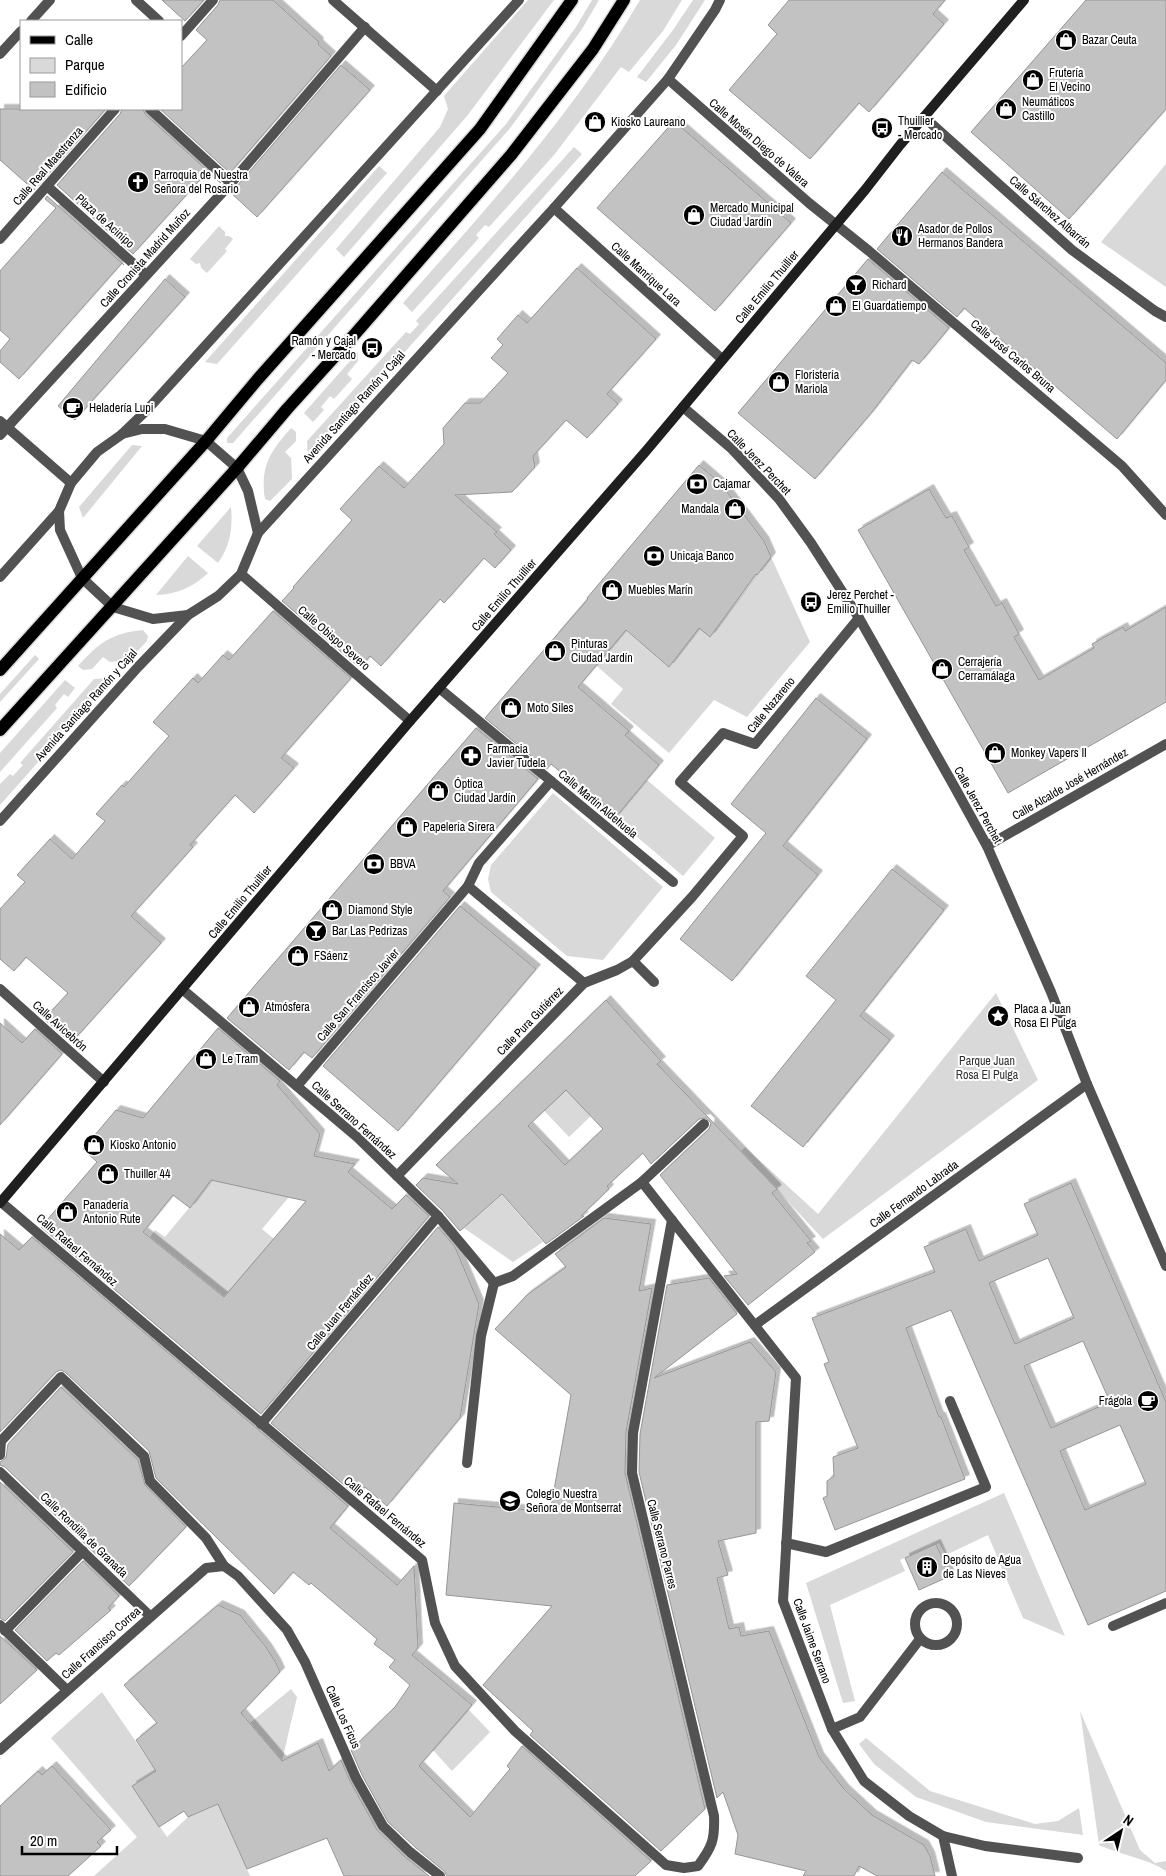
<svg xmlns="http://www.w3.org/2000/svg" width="1166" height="1876" font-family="'Archivo Narrow',sans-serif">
<defs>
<filter id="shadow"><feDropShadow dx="4.5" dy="-4.5" stdDeviation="0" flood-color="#0004"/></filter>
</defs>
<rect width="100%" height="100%" fill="#fff"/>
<g fill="#d9d9d9">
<path d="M528,0H554L467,116L344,257L336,249L440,127L448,109L444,96Z"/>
<path d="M592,0H599L582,29L511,127L233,443H227V438L506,124L576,27Z"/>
<path d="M640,0H682L663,31L629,72L621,67L554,155L489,227L485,225L476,235L479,238L412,312L403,303C488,207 575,112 640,0Z"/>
<path d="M693,0H705L676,45L646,82L637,77L673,30Z"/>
<path d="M574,147L582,154L308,460L307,441L406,332L410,334L419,324L416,321Z"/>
<path d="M1166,164V287L1101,242Z"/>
<path d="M379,166L387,173L217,364L205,362Z"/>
<path d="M219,226L225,232V236H229L233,239L225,249L227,251L207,273L201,268L200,263L196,264L190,259Z"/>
<path d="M358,352V361L347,374L352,379L334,399L330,396L321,407L324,410L313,422L304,413Z"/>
<path d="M291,428L296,432V441L285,452L291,458L292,479L270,501L265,499C260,466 270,452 291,428Z"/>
<path d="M132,445L142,446L83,518L79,507Z"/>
<path d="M231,507C233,528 230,546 218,563L197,546Z"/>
<path d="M188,556L208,573C192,588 177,594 156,595Z"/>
<path d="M771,557L810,642L747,717L714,700L669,753L611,704L623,689L558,632L587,598L669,667L699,628L710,637Z"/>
<path d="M143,630L148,636L147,641L129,660L110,662L103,657L92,669L83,670L78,666C99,643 111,633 143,630Z"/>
<path d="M35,655L39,659L0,702V694Z"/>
<path d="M111,678L112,679L0,805V784L10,774L13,776L23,765L20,763L94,679Z"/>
<path d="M65,680L75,688L68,697L64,694L55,705L57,708L0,772V753Z"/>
<path d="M647,780L715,838L683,876L615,818Z"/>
<path d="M553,793L663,887L603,960L567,956L491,892L488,879L491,865Z"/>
<path d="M996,993L1038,1080L823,1239L741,1151L745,1147L818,1214Z"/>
<path d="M544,1061L594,1113L569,1137L519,1084Z"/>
<path d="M212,1180L289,1197L262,1229L274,1239L225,1297L150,1237L155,1230L165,1237Z"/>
<path d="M502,1195L543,1242L513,1262L464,1228Z"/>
<path d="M1004,1493L1065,1636L1023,1618L988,1535L946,1555L939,1543L900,1560L905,1571L830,1605L855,1701L843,1703L806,1583Z"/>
<path d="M291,1689L297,1697L282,1761L250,1723Z"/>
<path d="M102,1692L160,1777L154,1772L132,1786L167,1837L188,1817L218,1804L250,1876H94L137,1837L51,1738Z"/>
<path d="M468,1709L490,1732L452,1771L433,1750Z"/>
<path d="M1080,1711L1140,1850L1155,1863L1166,1861V1871C1146,1858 1121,1855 1099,1845Z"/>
<path d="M866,1738L930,1791L1035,1824L1058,1821L1079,1808L1083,1835L986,1822L916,1797L874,1764L859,1744Z"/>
</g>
<g fill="#c2c2c2" stroke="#969696" fill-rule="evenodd" filter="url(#shadow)">
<path d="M162,0H204L185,21Z"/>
<path d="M220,0H273L319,42L318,44L331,56L230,173L160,109H181V68L207,40L196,30L218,5Z"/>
<path d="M789,0H945L933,14L944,24L916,57L869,112L859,103L810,159L729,90L777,34L768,25Z"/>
<path d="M1086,0H1166V109L1069,219L971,132Z"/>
<path d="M341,65L370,90L257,217L231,193Z"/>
<path d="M0,109H106L34,190L0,160Z"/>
<path d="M122,109H143L145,114L221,183L207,172L133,254L57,185L120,114Z"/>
<path d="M674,121L791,223L715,311L597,208Z"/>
<path d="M942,172L1166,363V380L1117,439L964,308L957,317L877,249Z"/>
<path d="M47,196L124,265L122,263L19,379L0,362V351L10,339L0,330V271L56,208L45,199Z"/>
<path d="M868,259L949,328L919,364L912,360L872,412L815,479L738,413Z"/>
<path d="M577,268L656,339L607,394L618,404L587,438L566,420L533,456L535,467L512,492L455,495L497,532L494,534L511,550L495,568L484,558L444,603L440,599L381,666L370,656L360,668L282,601L294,588L293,587L352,520L340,509L379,466L404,488L444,444L443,428L465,403H480L508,373L491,358L503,345L497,339L518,315L527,323Z"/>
<path d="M165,279L185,297L75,420L58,406Z"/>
<path d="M699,465L721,484L764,541L771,557L757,575L756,574L710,637L699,628L669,667L626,630L578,687L629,731L625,735L659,765L615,818L551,764L547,769L485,718L588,599L587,598Z"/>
<path d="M929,489L946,518L952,516L969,547L964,550L996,606L1002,603L1019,634L1014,637L1039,680L1094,648L1092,644L1123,627L1125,631L1166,607V702L1008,793L858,530Z"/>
<path d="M273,611L351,678L281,758L294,768L254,813L235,795L190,845L193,847L131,916L161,943L71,1043L44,1019L68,993L26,957L14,971L0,959V909L25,882L17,875L50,839L72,859L105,821L96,814L122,785L124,787L169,736L153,722L193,678L198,683L223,655L229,660Z"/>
<path d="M816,698L867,739L783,846L818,875L732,981L680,939L766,833L731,804Z"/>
<path d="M476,728L538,779L443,891L450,897L312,1058L304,1052L289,1070L227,1018Z"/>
<path d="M892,869L944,910L860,1016L890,1040L803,1147L751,1106L836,1000L806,976Z"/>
<path d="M460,906L536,969L398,1131L323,1066Z"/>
<path d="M606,1000L661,1061L657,1064L777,1189L772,1193L811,1241L807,1243L815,1252L748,1305L724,1276L737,1274L660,1175L709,1129L711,1123L706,1118L699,1119L651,1164L643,1153L607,1186L609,1189L581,1216H584L546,1244L502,1194L460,1231L443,1211L416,1185L423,1178L458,1184L436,1165ZM566,1090L603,1129L565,1165L528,1126Z"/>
<path d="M0,1023L22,1043L35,1029L62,1054L0,1125Z"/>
<path d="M218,1028L280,1081L277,1085L320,1134L314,1156L355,1164L348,1172L392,1209L406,1195L429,1216L261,1414L41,1227L97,1162L83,1149L116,1110L143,1118ZM211,1180L306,1201L224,1297L143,1232L173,1195L190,1208Z"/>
<path d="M1071,1183L1166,1402V1591L1088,1625L951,1310L906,1328L939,1417H941L965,1479L835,1530L823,1498L827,1496V1481L834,1476L833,1457L858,1448L824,1364L829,1362L812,1318L935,1272L924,1247L966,1229L979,1261L1038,1235L1024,1204ZM1048,1258L1074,1318L1015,1344L989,1283ZM1083,1341L1110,1402L1051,1428L1024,1366ZM1120,1425L1146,1484L1085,1510L1060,1451Z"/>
<path d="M604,1218L651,1224L639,1291L652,1288L626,1432L625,1473L705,1809L661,1851L530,1735L533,1731L483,1685L552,1606L446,1595L454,1503L550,1512L571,1395L495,1329L527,1295L566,1267L555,1254Z"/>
<path d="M438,1227L455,1247L479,1304L460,1418L387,1506L365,1487L357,1496L271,1423Z"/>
<path d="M0,1234L19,1250L32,1237L348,1506L330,1528L397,1585L414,1566L418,1648L412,1655L472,1705L419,1766L470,1817L510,1769L507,1766L522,1746L651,1861L635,1876H447L444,1871L415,1847L388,1822L362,1775L351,1750L395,1707L410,1685L389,1667L395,1660L374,1644L377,1639L311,1583L309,1585L293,1572L274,1594L156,1478L149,1451L65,1372L60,1370L56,1372L0,1432Z"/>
<path d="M709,1278L737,1314L654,1378L750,1342L776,1372L769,1421L756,1422V1533L718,1541L728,1575L717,1578L729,1629L739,1627L741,1636L769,1631L819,1757L844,1789L872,1815L924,1845L930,1856L935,1876H877L859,1866L854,1876H803L806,1871L735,1854L738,1835L723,1792L717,1798L639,1472L640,1434L667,1285Z"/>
<path d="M61,1387L138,1460L145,1485L186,1527L129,1586L5,1467L0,1465V1462L6,1458L8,1444Z"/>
<path d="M0,1482L73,1552L5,1621L0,1618Z"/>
<path d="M936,1544L950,1576L919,1590L905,1558Z"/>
<path d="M83,1561L119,1596L108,1608L111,1610L59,1655L56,1653L47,1661L15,1630Z"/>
<path d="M218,1605L240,1615L266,1647L276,1663L280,1672L241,1713L282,1761L318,1743L329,1771L341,1760L350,1781L377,1830L405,1857L429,1876H344L327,1838L247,1869L218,1804L188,1817L184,1811L159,1827L132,1786L156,1771L136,1740L157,1723L124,1685Z"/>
<path d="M0,1636L37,1670L0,1704Z"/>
<path d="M52,1766L111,1830L97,1842L101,1846L68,1876H0V1806L38,1771L42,1775Z"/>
</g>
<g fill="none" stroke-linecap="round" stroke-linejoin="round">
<g stroke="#dbdbdb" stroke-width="15">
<g id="primary">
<path d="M0,670L206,441L257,380L480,129L572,0"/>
<path d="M0,730L237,468L287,409L355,334L511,155L593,49L624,0"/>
</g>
</g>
<g stroke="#525252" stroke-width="10">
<path d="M633,961L654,982"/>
<path d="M467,1463L481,1336L494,1283"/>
<path d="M786,1543L826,1552L986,1487L950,1401"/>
<circle cx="936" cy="1624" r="21"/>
<path d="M1113,1626L1166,1603"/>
<path d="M832,1729L860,1717L920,1639"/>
<path d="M943,1836L985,1846L1078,1858"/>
</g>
<g stroke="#525252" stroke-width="10">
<path d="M551,781L673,882"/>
<path d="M5,1631L83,1551"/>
</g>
<g stroke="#525252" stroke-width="10">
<path d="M136,0L159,21"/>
<path d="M333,0L437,91"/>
<path d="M31,21L50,0"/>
<path d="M181,36L213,0"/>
<path d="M0,54L21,31"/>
<path d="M668,79L809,203L869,251L1122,466L1166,515"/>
<path d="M150,109L231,183"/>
<path d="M924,117L1072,250L1155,311L1166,317"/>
<path d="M47,186L146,275"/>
<path d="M554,208L722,359"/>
<path d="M0,239L115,109"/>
<path d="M0,421L71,483"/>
<path d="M122,434L142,429H165L206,441L237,468L248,491L258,533"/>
<path d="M0,435L231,183L365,27"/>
<path d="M59,511L60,530L82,578L113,607L153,619L188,615"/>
<path d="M241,574L410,721"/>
<path d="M0,577L59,511L71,483L97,452L121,435L147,410L519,0"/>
<path d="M0,821L138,667L188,615L218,596L241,574L258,533L554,208L668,79L715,10L720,0"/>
<path d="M987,846L1166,744"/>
<path d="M468,886L584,983"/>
<path d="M0,989L104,1082"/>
<path d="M182,989L357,1137L438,1216L494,1283L513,1276L642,1182L704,1124"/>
<path d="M297,1086L468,886L479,863L551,781L439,688"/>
<path d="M397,1176L584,983L617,970L633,961L692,897L743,836L680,782L723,733L755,744L859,618"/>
<path d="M642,1182L796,1378L783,1601L832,1729L864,1781L909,1816L943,1836L952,1876"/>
<path d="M1,1202L422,1560L435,1623L455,1666L515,1731L666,1865L684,1868L698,1866C712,1847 715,1840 714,1816L632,1473L633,1433L672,1220"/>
<path d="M755,1325L1087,1084"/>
<path d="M261,1424L438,1216"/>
<path d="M0,1455L1,1441L61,1377L144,1456L150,1481L206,1538L224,1566L238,1576L287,1630L305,1662L356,1778L383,1826L410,1852L440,1876"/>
<path d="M0,1472L150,1616"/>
<path d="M0,1625L67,1690"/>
<path d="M0,1750L206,1568L224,1566"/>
</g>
<path stroke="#525252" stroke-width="10" d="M683,407L732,449L779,499L811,543L859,618L954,786L987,846L1051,992L1087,1084L1166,1266"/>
<path stroke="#1f1f1f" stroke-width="10" d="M0,1203L410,721L646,451L865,190L900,145L1024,0"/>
<use href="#primary" stroke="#000" stroke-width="12"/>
</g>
<defs>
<g id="shop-disc" transform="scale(1.125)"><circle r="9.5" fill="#000" stroke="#fff"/><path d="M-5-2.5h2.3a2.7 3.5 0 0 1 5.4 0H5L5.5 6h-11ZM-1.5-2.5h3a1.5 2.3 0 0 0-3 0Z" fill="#fff"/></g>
<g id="bus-disc" transform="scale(1.125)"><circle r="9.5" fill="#000" stroke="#fff"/><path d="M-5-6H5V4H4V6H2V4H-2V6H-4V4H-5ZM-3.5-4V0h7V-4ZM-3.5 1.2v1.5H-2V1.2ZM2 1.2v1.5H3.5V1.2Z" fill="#fff"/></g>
<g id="church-disc" transform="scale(1.125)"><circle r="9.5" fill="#000" stroke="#fff"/><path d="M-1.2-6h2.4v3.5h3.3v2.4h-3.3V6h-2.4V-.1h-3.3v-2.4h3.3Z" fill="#fff"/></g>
<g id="restaurant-disc" transform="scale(1.125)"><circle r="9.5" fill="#000" stroke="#fff"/><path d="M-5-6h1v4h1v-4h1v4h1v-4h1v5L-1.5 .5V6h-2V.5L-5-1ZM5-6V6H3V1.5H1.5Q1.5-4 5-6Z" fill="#fff"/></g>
<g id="bar-disc" transform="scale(1.125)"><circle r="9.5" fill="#000" stroke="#fff"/><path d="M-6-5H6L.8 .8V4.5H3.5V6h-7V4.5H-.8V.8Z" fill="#fff"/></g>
<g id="cafe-disc" transform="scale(1.125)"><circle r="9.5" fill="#000" stroke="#fff"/><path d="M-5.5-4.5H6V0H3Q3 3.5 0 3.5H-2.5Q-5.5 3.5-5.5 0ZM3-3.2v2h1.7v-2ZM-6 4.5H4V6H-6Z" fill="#fff"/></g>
<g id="bank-disc" transform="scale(1.125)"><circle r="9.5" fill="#000" stroke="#fff"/><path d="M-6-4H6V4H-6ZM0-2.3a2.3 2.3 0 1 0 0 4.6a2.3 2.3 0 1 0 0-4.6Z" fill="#fff"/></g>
<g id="pharmacy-disc" transform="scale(1.125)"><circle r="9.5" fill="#000" stroke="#fff"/><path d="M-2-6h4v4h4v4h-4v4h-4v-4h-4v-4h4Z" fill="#fff"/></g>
<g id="sight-disc" transform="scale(1.125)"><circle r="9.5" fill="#000" stroke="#fff"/><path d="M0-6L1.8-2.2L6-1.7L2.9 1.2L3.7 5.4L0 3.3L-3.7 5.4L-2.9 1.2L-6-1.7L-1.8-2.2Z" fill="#fff"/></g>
<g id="school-disc" transform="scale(1.125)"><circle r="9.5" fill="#000" stroke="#fff"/><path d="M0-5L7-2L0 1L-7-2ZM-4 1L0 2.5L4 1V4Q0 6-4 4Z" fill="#fff"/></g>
<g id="building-disc" transform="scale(1.125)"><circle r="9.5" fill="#000" stroke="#fff"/><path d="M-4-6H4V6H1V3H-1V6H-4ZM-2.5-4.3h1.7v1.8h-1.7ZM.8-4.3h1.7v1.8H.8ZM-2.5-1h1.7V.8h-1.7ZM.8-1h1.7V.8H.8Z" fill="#fff"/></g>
</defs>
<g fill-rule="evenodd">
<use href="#shop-disc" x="1066" y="40"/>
<use href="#shop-disc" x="1033" y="80"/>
<use href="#shop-disc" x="1006" y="109"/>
<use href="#shop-disc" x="595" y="122"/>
<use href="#bus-disc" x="882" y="128"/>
<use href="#church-disc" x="138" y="182"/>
<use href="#shop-disc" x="694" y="215"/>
<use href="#restaurant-disc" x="902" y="236"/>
<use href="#bar-disc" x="856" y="285"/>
<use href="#shop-disc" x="836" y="306"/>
<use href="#bus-disc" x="372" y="348"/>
<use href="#shop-disc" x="779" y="382"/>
<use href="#cafe-disc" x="73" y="408"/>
<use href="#bank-disc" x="697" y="484"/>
<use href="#shop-disc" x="735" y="509"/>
<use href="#bank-disc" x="654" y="556"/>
<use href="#shop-disc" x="612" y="590"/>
<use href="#bus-disc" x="811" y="602"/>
<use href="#shop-disc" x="555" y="651"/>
<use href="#shop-disc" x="942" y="669"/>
<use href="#shop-disc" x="511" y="708"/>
<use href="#shop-disc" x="995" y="753"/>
<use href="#pharmacy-disc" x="471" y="756"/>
<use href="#shop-disc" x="438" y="791"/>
<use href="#shop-disc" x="407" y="827"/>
<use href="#bank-disc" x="374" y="864"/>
<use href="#shop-disc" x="332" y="910"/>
<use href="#bar-disc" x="316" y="931"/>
<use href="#shop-disc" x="298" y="956"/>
<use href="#shop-disc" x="249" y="1007"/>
<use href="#sight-disc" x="998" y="1016"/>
<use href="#shop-disc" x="206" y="1059"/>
<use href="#shop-disc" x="94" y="1145"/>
<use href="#shop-disc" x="108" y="1174"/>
<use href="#shop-disc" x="67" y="1212"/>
<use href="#cafe-disc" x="1148" y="1401"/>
<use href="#school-disc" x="510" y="1501"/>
<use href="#building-disc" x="927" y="1567"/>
</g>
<g text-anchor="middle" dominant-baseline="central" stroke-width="4" stroke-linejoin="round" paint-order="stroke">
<g font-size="12" fill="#000" stroke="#fff" text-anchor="start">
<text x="1082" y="40">Bazar Ceuta</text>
<text x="1049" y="73">Frutería<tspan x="1049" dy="14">El Vecino</tspan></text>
<text x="1022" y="102">Neumáticos<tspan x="1022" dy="14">Castillo</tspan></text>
<text x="898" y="121">Thuillier<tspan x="898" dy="14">- Mercado</tspan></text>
<text x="611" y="122">Kiosko Laureano</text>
<text x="154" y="175">Parroquia de Nuestra<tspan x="154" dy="14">Señora del Rosario</tspan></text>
<text x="710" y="208">Mercado Municipal<tspan x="710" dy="14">Ciudad Jardín</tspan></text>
<text x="918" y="229">Asador de Pollos<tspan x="918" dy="14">Hermanos Bandera</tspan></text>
<text x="872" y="285">Richard</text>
<text x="852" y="306">El Guardatiempo</text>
<text x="356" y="341" text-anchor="end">Ramón y Cajal<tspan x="356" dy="14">- Mercado</tspan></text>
<text x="795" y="375">Floristería<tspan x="795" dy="14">Mariola</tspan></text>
<text x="89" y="408">Heladería Lupi</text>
<text x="713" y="484">Cajamar</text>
<text x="719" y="509" text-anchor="end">Mandala</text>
<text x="670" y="556">Unicaja Banco</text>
<text x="628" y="590">Muebles Marín</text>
<text x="827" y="595">Jerez Perchet -<tspan x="827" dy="14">Emilio Thuiller</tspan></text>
<text x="571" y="644">Pinturas<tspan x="571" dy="14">Ciudad Jardín</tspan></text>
<text x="958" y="662">Cerrajería<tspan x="958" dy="14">Cerramálaga</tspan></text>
<text x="527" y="708">Moto Siles</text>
<text x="487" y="749">Farmacia<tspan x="487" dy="14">Javier Tudela</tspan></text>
<text x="1011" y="753">Monkey Vapers II</text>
<text x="454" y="784">Óptica<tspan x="454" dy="14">Ciudad Jardín</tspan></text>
<text x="423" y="827">Papelería Sirera</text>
<text x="390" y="864">BBVA</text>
<text x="348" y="910">Diamond Style</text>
<text x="332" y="931">Bar Las Pedrizas</text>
<text x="314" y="956">FSáenz</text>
<text x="265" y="1007">Atmósfera</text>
<text x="1014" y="1009">Placa a Juan<tspan x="1014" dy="14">Rosa El Pulga</tspan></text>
<text x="222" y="1059">Le Tram</text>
<text x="110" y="1145">Kiosko Antonio</text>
<text x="124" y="1174">Thuiller 44</text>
<text x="83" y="1205">Panadería<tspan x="83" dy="14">Antonio Rute</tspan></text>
<text x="1132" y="1401" text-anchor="end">Frágola</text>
<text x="526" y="1494">Colegio Nuestra<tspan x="526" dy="14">Señora de Montserrat</tspan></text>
<text x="943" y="1560">Depósito de Agua<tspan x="943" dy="14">de Las Nieves</tspan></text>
</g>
<g font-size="12" fill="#000" stroke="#fff">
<text transform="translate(759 143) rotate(41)">Calle Mosén Diego de Valera</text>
<text transform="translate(48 166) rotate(-49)">Calle Real Maestranza</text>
<text transform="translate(1050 212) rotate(41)">Calle Sánchez Albarrán</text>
<text transform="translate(105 221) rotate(42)">Plaza de Acinipo</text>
<text transform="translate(145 258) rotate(-48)">Calle Cronista Madrid Muñoz</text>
<text transform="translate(646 274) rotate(42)">Calle Manrique Lara</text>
<text transform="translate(767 287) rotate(-50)">Calle Emilio Thuillier</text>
<text transform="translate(1013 356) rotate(40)">Calle José Carlos Bruna</text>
<text transform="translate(354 407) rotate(-48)">Avenida Santiago Ramón y Cajal</text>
<text transform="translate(759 462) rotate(46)">Calle Jerez Perchet</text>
<text transform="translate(504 595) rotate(-49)">Calle Emilio Thuillier</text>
<text transform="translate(334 638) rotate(41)">Calle Obispo Severo</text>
<text transform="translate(86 705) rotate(-48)">Avenida Santiago Ramón y Cajal</text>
<text transform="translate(771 705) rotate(-51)">Calle Nazareno</text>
<text transform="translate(1070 784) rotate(-30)">Calle Alcalde José Hernández</text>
<text transform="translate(598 804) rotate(40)">Calle Martín Aldehuela</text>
<text transform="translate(978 805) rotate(61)">Calle Jerez Perchet</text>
<text transform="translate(240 902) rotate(-50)">Calle Emilio Thuillier</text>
<text transform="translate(358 995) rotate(-49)">Calle San Francisco Javier</text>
<text transform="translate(530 1021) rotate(-46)">Calle Pura Gutiérrez</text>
<text transform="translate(60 1026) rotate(42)">Calle Avicebrón</text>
<text transform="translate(354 1120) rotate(42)">Calle Serrano Fernández</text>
<text transform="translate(914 1194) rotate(-36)">Calle Fernando Labrada</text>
<text transform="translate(77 1250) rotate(41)">Calle Rafael Fernández</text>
<text transform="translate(340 1312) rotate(-50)">Calle Juan Fernández</text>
<text transform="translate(385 1512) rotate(40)">Calle Rafael Fernández</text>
<text transform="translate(84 1535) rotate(44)">Calle Rondilla de Granada</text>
<text transform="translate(662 1544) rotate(76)">Calle Serrano Parres</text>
<text transform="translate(812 1641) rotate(70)">Calle Jaime Serrano</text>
<text transform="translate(101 1643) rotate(-42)">Calle Francisco Correa</text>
<text transform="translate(343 1717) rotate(66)">Calle Los Ficus</text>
</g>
<g font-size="12" fill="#303030" stroke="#fff">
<text x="987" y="1061">Parque Juan<tspan x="987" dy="14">Rosa El Pulga</tspan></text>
</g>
</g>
<rect x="20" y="20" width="162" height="90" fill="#ffffff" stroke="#999999"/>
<rect x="30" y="36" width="25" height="8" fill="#000000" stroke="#999999"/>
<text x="65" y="45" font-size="15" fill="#000000">Calle</text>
<rect x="30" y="58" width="25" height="15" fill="#d9d9d9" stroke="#999999"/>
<text x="65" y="70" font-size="15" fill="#000000">Parque</text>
<rect x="30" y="82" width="25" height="15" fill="#c2c2c2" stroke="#999999"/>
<text x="65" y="95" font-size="15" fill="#000000">Edificio</text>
<g transform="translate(1121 1831) rotate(35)" stroke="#ffffff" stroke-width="4" paint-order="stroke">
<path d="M0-4L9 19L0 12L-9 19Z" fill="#000000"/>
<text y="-8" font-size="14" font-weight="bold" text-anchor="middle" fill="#000000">N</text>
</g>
<path d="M22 1846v8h95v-8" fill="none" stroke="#000000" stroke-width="2.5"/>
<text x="30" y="1846" font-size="15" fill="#000000" stroke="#ffffff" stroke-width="4" paint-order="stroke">20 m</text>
</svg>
